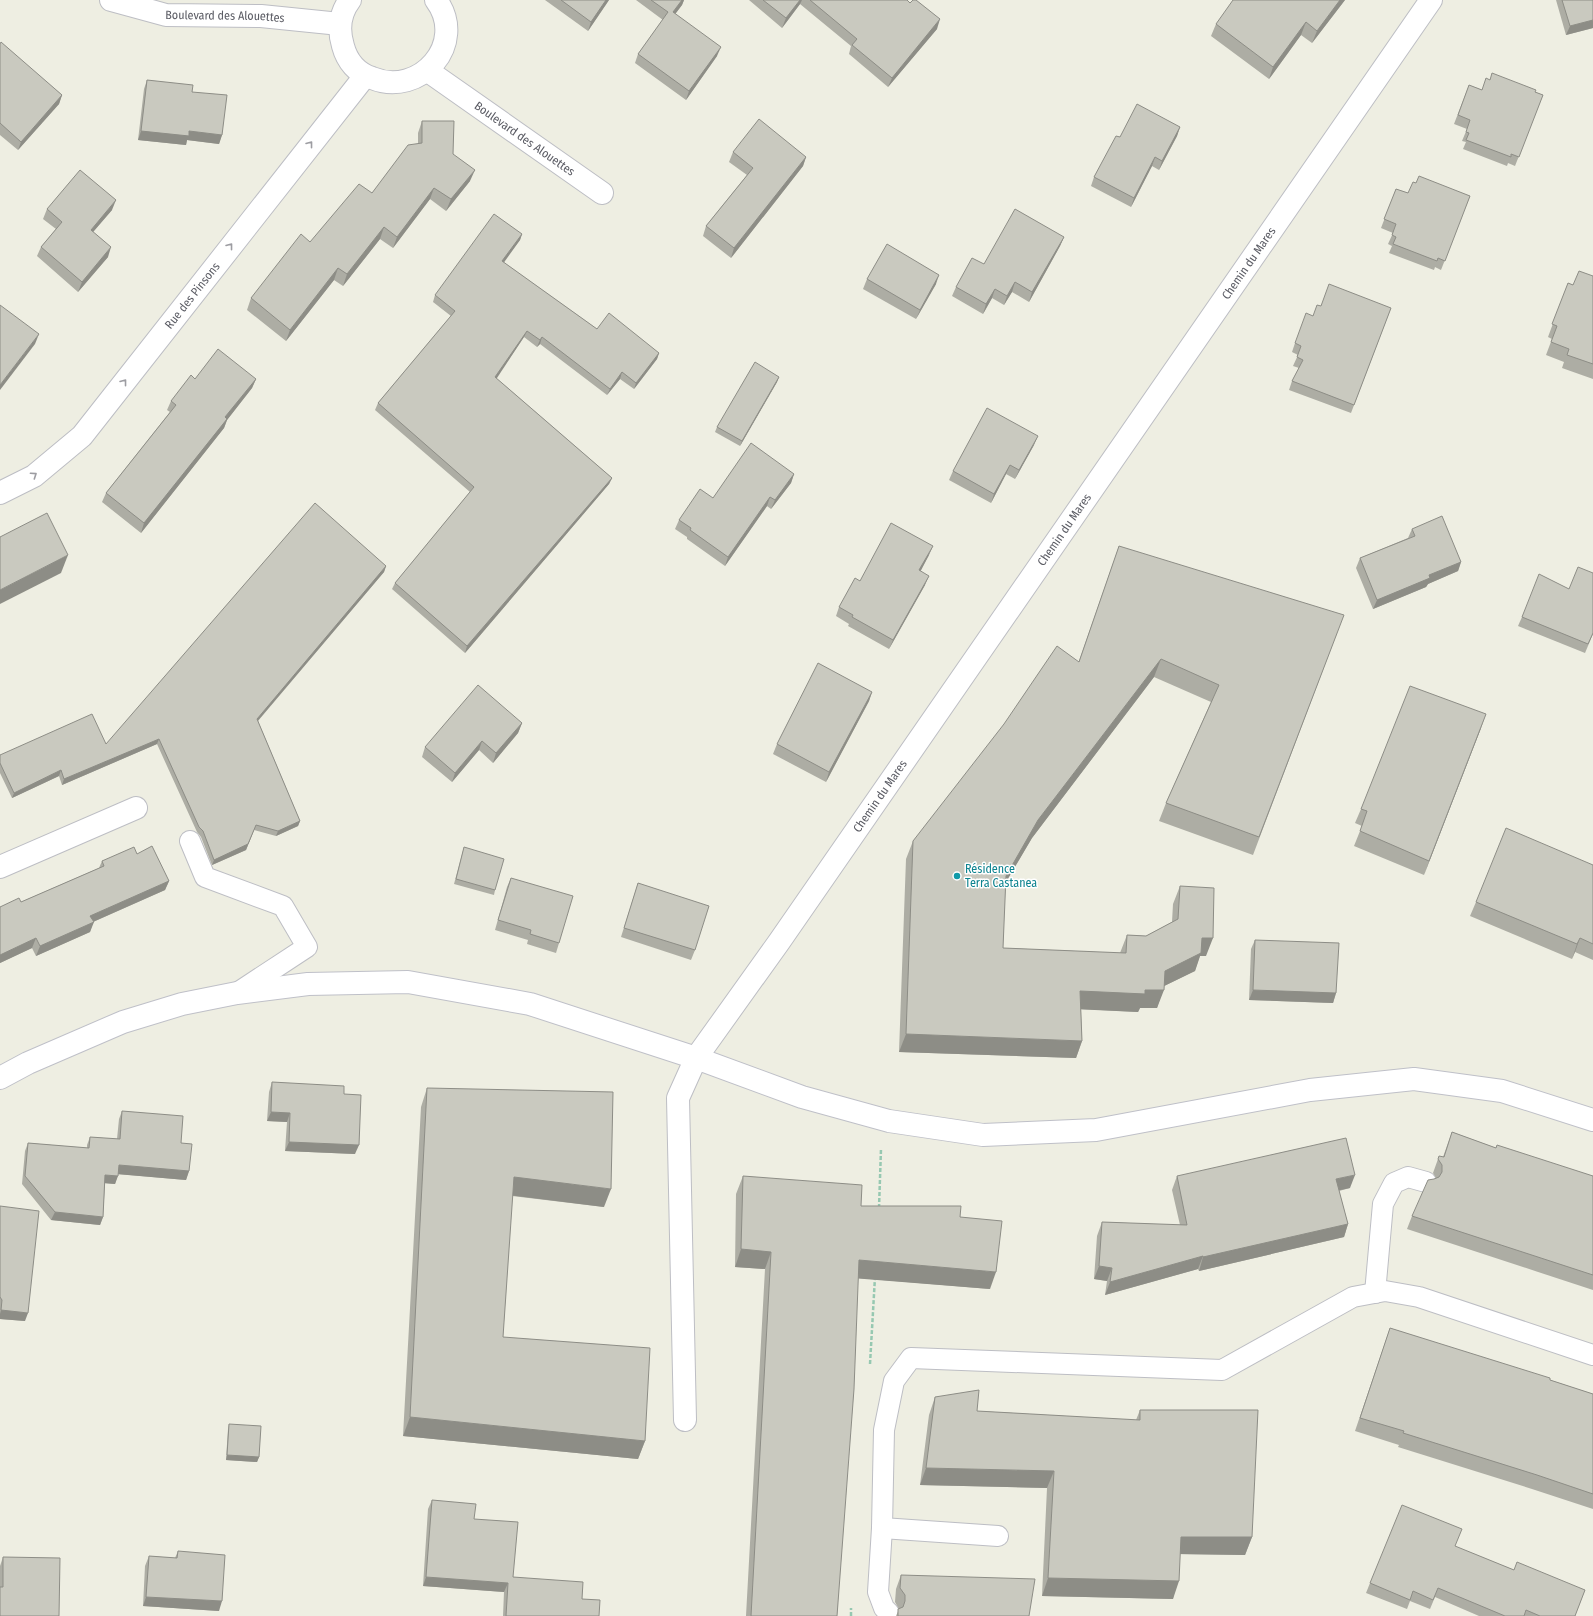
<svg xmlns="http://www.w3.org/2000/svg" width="1593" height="1616" font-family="'Fira Sans Condensed',sans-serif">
<rect width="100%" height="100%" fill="#eeeee2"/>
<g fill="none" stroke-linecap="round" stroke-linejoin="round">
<g stroke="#bdbec4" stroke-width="22">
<g id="lane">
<path d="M190,841L205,877L283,906L307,947L237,993"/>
<path d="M1375,1293L1383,1204L1394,1183L1408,1177L1426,1182"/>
<path d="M882,1528L878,1592L884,1608L889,1613"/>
<path d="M998,1536L882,1528L884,1430L894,1381L911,1358L1222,1370L1353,1297L1385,1291L1419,1297L1593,1355"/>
</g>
</g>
<g stroke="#bdbec4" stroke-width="24">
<g id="street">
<path id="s1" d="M111,0L166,15L261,16L340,24"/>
<path d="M350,0C340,13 338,30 343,46C347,61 357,73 372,78C420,98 468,43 436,0"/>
<path id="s2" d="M428,71L602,193"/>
<path id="s3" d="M0,493L34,476L82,436L365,76"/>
<path d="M0,867L136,808"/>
<path id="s4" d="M685,1420L678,1098L696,1058L779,942L1431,0"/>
</g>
</g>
<g stroke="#bfc0c8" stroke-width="24">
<path id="secondary" d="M0,1078L28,1063L123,1022L182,1004L237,993L308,984L408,982L530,1004L696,1058L802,1097L889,1121L983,1135L1096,1130L1310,1090L1414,1079L1502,1091L1593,1120"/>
</g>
<g stroke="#96c8b1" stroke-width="2.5" stroke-dasharray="4 2" stroke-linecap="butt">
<path d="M879,1208L881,1149"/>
<path d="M870,1364L875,1277"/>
<path d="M851,1616V1608"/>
</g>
<use href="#lane" stroke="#fff" stroke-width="20"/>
<use href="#street" stroke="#fff" stroke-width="22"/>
<use href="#secondary" stroke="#fff" stroke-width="22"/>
</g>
<g fill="#adada4">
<path d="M545,0H609L588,31Z"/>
<path d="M636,0H684L682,5L675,14L717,56L686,100L635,63L638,54L663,20Z"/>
<path d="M749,0H907L937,29L888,87L849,54L851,46L800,4L782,28Z"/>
<path d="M1345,0L1312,43L1301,35L1269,79L1211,36L1216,24Z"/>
<path d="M1556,0H1593V28L1566,35Z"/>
<path d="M0,44L62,95L59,104L18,150L0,135Z"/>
<path d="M147,80L192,92L222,135L219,144L187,140L186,145L138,140L144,89Z"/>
<path d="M1490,80L1535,92L1543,95L1515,166L1508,163L1507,166L1463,149L1466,142L1462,141L1467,129L1454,124L1469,85L1482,90Z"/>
<path d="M422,121L453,154L470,181L446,211L430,199L393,248L380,239L343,286L334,280L286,341L247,310L251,298L310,242L372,193L418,144V133Z"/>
<path d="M1180,127L1177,136L1159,170L1152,166L1131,207L1091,186L1094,177L1120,137Z"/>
<path d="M733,152L806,157L803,166L731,258L703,236L706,226L747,175L729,162Z"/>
<path d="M1416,183L1470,196L1441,270L1435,267L1434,270L1389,253L1392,246L1388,244L1393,233L1381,228L1396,189L1408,193Z"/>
<path d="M47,209L112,210L93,232L108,257L78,292L37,256L41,247L56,229L43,219Z"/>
<path d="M522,234L520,240L503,262L597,329L659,353L657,359L634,389L620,379L607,395L540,344L537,347L524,337L496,378L612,478L609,484L465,653L392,589L395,583L470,492L375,410L378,403L451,316L433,302L435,295Z"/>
<path d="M1064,237L1060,246L1029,302L1012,292L1004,305L992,298L983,314L952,296L956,287L984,264Z"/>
<path d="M1593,276V379L1562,368L1564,362L1546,355L1552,339L1548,337L1568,283L1573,285Z"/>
<path d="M867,279L936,284L916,319L863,289Z"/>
<path d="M1321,306L1391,308L1351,413L1289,390L1292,381L1299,368L1293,366L1298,355L1292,352L1295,343L1313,316Z"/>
<path d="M779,377L777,382L740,446L715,432L717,427Z"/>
<path d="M195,379H256L252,388L227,420L224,428L141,533L102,502L106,493L170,412L167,410L171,401Z"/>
<path d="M1034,445L1015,479L1006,474L991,503L949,480L953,471Z"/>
<path d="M794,474L791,483L771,509L767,506L725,566L687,539V537L675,529L679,520L713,498Z"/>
<path d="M1412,529L1461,562L1458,571L1428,584L1426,587L1373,609L1356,568L1360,558L1408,538Z"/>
<path d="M1119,546L1337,633L1253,855L1159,821L1166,803L1211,702L1154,677L1032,838L1005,883L1003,948L1120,953L1127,935L1146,936L1172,922L1173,904L1180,886L1206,956H1200L1195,971L1164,986L1157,1008H1140L1138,1012L1081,1009L1082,1041L1076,1058L899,1052L906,859L913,841L1079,661Z"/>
<path d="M929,555L920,571L925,585L889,649L848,626L849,624L836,616L839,607L860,581Z"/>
<path d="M386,566L384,572L258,721L300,821L298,826L276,836L254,830L246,850L212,865L201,837L197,832L157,744L62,785L59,776L12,798L0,773V755L106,744Z"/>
<path d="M1569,589L1593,634L1585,653L1518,626L1522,617Z"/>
<path d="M872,692L869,701L826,782L773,754L777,744Z"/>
<path d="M522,723L518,733L493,763L479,750L452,782L422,757L425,747Z"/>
<path d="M1481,728L1424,875L1354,846L1362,826L1355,823L1361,809Z"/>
<path d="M464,847L495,890L494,895L454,884Z"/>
<path d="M137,854L169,881L165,890L93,922L90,932L36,956L32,948L0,963V907L21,902L99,868L102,861Z"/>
<path d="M1593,865V960L1575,952L1572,959L1470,916L1476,902Z"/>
<path d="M511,878L559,943L556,953L527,944L528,940L495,930L507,887Z"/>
<path d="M638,883L695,950L691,960L621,937Z"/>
<path d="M1255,940L1336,993L1333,1003L1249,1000L1251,949Z"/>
<path d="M272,1082L344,1094L355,1154L285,1151L287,1122L267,1121L269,1092Z"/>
<path d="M427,1088L604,1207L512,1196L503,1337L645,1441L638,1459L403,1436L421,1107Z"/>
<path d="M122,1111L181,1143L189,1171L186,1180L118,1174L115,1184L105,1183L103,1217L100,1225L51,1220L22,1184L25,1151L28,1143L87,1148V1145L90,1137L117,1139L119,1119Z"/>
<path d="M1452,1132L1496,1148L1593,1176V1290L1407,1229L1412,1216L1434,1179L1436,1178L1433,1173L1438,1159L1443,1157Z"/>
<path d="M743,1176L861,1206L960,1217L990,1289L858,1278L837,1616H746L765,1269L735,1267L736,1194Z"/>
<path d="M1177,1176L1350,1188L1339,1191L1348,1224L1344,1237L1199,1271L1198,1269L1105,1295L1107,1281L1094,1279L1097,1236L1102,1222L1180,1225L1172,1190Z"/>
<path d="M0,1206L25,1321L0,1319Z"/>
<path d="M1390,1328L1593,1394V1509L1532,1489L1398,1447L1399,1445L1355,1431Z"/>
<path d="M935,1397L977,1411L1136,1420L1140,1410L1252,1537L1245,1555L1180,1554L1173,1599L1042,1596L1047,1488L920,1485L929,1415Z"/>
<path d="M229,1424L259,1457L257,1462L226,1460L228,1429Z"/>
<path d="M432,1500L474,1519L513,1577L582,1599L599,1616H503L504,1592L423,1586L428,1509Z"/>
<path d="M1455,1547L1514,1570L1585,1590L1575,1616H1479L1435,1597L1430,1609L1410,1601L1407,1609L1366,1593L1370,1583Z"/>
<path d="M178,1551L219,1611L143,1606L145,1566L149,1556L175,1558Z"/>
<path d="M3,1557L59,1616H0V1566Z"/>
<path d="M901,1575L1029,1616H896L899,1609L895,1602L896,1589Z"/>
</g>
<g fill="#8d8d86">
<path d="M606,0H609L588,31L591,22Z"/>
<path d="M682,0H684L682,5L670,21L673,12Z"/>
<path d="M800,0H802L800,4L782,28L786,18Z"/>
<path d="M1340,0H1345L1312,43L1317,31Z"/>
<path d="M940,19L937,29L888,87L892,78Z"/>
<path d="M1593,20V28L1566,35L1570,26Z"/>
<path d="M1306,22L1301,35L1269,79L1273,67Z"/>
<path d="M721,47L717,56L686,100L689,91Z"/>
<path d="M62,95L59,104L18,150L21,142Z"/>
<path d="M1180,127L1177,136L1159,170L1162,161Z"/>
<path d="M141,131H189L222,135L219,144L187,140L186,145L138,140Z"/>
<path d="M806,157L803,166L731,258L734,248Z"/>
<path d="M1155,157L1152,166L1131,207L1134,198Z"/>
<path d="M475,170L470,181L446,211L451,199Z"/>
<path d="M434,188L430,199L393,248L397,237Z"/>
<path d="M116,200L112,210L87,239L91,230Z"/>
<path d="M384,227L380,239L343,286L347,274Z"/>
<path d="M522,234L520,240L500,268L502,261Z"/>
<path d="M1064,237L1060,246L1029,302L1032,292Z"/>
<path d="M111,247L108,257L78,292L82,282Z"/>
<path d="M338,268L334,280L286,341L290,330Z"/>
<path d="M939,275L936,284L916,319L920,310Z"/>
<path d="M1015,282L1012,292L1004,305L1007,296Z"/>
<path d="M995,289L992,298L983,314L986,304Z"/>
<path d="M527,331L524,337L493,384L495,377Z"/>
<path d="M39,334L35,344L0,390V385Z"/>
<path d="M542,337L540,344L537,347L540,340Z"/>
<path d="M659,353L657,359L634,389L636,383Z"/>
<path d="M622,372L620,379L607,395L610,389Z"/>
<path d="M779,377L777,382L740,446L742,441Z"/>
<path d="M256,379L252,388L227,420L224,428L141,533L144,523L225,417Z"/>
<path d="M1038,436L1034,445L1015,479L1019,470Z"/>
<path d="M1010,465L1006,474L991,503L994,494Z"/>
<path d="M794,474L791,483L771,509L775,500Z"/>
<path d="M612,478L609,484L465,653L467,646Z"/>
<path d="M770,497L767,506L725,566L728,557Z"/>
<path d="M933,546L929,555L916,580L919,570Z"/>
<path d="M68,555L61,573L0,604V590Z"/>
<path d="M1461,562L1458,571L1428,584L1426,587L1373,609L1377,600L1429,575Z"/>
<path d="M386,566L384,572L255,724L257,719Z"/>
<path d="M929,576L925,585L889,649L893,640Z"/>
<path d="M1161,659L1154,677L1032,838L999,894L1006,876L1038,820Z"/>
<path d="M872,692L869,701L826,782L829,772Z"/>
<path d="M1486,714L1481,728L1424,875L1429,861Z"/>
<path d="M522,723L518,733L493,763L496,753Z"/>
<path d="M159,739L157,744L62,785L64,779Z"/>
<path d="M482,741L479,750L452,782L455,773Z"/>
<path d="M61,770L59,776L12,798L14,793Z"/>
<path d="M300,821L298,826L276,836L278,831Z"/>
<path d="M256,825L246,850L212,865L214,860Z"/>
<path d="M169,881L165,890L86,925L90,916Z"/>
<path d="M94,922L90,932L36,956L40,946Z"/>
<path d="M36,938L32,948L0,963V955Z"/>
<path d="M1202,938H1213L1206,956H1200L1195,971L1158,989L1165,971Z"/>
<path d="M1580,938L1575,952L1572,959L1577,944Z"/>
<path d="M1145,990H1164L1157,1008H1140L1138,1012L1073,1009L1080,991Z"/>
<path d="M1253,990L1336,993L1333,1003L1249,1000Z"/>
<path d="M906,1034L1082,1041L1076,1058L899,1052Z"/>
<path d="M271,1112L290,1113L287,1122L267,1121Z"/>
<path d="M289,1142L359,1145L355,1154L285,1151Z"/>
<path d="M119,1165L189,1171L186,1180L116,1174Z"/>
<path d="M105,1175L118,1176L115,1184L102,1183Z"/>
<path d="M1355,1175L1350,1188L1331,1192L1336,1179Z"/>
<path d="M514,1177L611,1189L604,1207L507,1195Z"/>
<path d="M55,1212L103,1217L100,1225L51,1220Z"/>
<path d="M1348,1224L1344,1237L1199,1271L1203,1257Z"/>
<path d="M741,1249L771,1252L765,1269L735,1267Z"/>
<path d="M1203,1256L1198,1269L1105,1295L1110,1282Z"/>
<path d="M859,1260L996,1272L990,1289L852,1278Z"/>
<path d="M1099,1266L1112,1268L1107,1281L1094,1279Z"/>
<path d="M1,1310L28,1313L25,1321L0,1319V1314Z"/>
<path d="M410,1417L645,1441L638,1459L403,1436Z"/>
<path d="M227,1455L259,1457L257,1462L226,1460Z"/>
<path d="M926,1468L1054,1471L1047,1488L920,1485Z"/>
<path d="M1181,1537H1252L1245,1555L1175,1554Z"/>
<path d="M426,1577L508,1583L504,1592L423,1586Z"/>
<path d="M1048,1578L1179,1581L1173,1599L1042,1596Z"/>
<path d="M146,1597L222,1601L219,1611L143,1606Z"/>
</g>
<g fill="#c9c9bf" stroke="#8d8d86">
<path d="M561,0H606L591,22Z"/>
<path d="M651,0H682L673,12L721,47L689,91L638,54L668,12Z"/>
<path d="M763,0H800L786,18Z"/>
<path d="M810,0H907L910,3L913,0H916L940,19L892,78L852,45L857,39Z"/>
<path d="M1233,0H1340L1317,31L1306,22L1273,67L1216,24Z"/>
<path d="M1562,0H1593V20L1570,26Z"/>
<path d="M1,42L62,95L21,142L0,123V44Z"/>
<path d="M1492,73L1536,90L1535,92L1543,95L1519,157L1511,154V157L1466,140L1469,133L1466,132L1470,120L1458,115L1469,85L1482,90L1486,78L1490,80Z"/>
<path d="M147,80L193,85L192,92L227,95L222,135L189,131V136L141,131Z"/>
<path d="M1137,104L1180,127L1162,161L1155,157L1134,198L1094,177L1116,136L1120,137Z"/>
<path d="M759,119L806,157L734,248L706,226L753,168L733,152Z"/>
<path d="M422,121H454L453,154L475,170L451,199L434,188L397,237L384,227L347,274L338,268L290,330L251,298L301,234L310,242L359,184L372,193L408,145L422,143Z"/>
<path d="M80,170L116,200L91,230L111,247L82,282L41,247L62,222L47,209Z"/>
<path d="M1419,176L1470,196L1445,261L1438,258L1437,261L1393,244L1396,237L1392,235L1396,224L1384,219L1396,189L1408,193L1413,182L1416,183Z"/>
<path d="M1015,209L1064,237L1032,292L1015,282L1007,296L995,289L986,304L956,287L972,258L984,264Z"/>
<path d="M494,214L522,234L502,261L597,329L609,313L659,353L636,383L622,372L610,389L542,337L540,340L527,331L495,377L612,478L467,646L395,583L474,487L378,403L455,311L435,295Z"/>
<path d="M887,244L939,275L920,310L867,279Z"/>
<path d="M1579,271L1593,276V364L1567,355L1569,349L1551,342L1557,326L1552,324L1568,283L1573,285Z"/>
<path d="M1329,284L1391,308L1354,405L1292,381L1303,360L1297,357L1301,346L1295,343L1306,313L1313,316L1317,305L1321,306Z"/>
<path d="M0,305L39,334L0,385Z"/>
<path d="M218,349L256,379L225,417L227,419L144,523L106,493L176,405L171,401L191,375L195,379Z"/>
<path d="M755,362L779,377L742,441L717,427Z"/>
<path d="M987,408L1038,436L1019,470L1010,465L994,494L953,471Z"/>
<path d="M751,443L794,474L775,500L770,497L728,557L690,530L691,528L679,520L700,489L713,498Z"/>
<path d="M315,503L386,566L257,719L300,821L278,831L256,825L248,844L214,860L203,831L199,827L159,739L64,779L61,770L14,793L0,763V755L92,714L106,744Z"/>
<path d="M47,513L68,555L0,590V537Z"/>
<path d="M1442,516L1461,562L1429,575L1430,578L1377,600L1360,558L1415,536L1412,529Z"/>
<path d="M891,523L933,546L919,570L929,576L893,640L852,617L853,615L839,607L855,578L860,581Z"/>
<path d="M1119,546L1344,615L1259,837L1166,803L1219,685L1161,659L1038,820L1006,876L1003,948L1126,953L1127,935L1146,936L1178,919L1180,886L1214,888L1213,938H1202L1201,953L1165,971L1164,990H1145V994L1080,991L1082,1041L906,1034L913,841L1004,724L1057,646L1079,662Z"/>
<path d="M1578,567L1593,573V633L1588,644L1522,617L1539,574L1569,589Z"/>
<path d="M818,663L872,692L829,772L777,744Z"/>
<path d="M478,685L522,723L496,753L482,741L455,773L425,747Z"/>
<path d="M1410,686L1486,714L1429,861L1360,831L1367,811L1361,809Z"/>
<path d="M1506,828L1593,865V944L1580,938L1577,944L1476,902Z"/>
<path d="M152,846L169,881L90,916L94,922L40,946L36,938L0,955V907L19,898L21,902L104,866L102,861L134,847L137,854Z"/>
<path d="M464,847L504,859L495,890L456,879Z"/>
<path d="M511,878L573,896L559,943L530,934L531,930L498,920Z"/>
<path d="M638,883L709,906L695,950L624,928Z"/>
<path d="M1255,940L1339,943L1336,993L1253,990Z"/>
<path d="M272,1082L344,1086V1094L361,1095L359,1145L289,1142L290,1113L271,1112Z"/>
<path d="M427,1088L613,1092L611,1189L514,1177L503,1337L650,1348L645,1441L410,1417Z"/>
<path d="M122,1111L183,1116L181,1143L192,1144L189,1171L119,1165L118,1176L105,1175L103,1217L55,1212L25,1176L28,1143L89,1148L90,1137L120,1139Z"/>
<path d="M1452,1132L1496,1148L1497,1145L1593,1176V1275L1412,1216L1428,1180L1434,1179L1439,1177L1442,1172V1165L1438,1159L1439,1156L1444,1157Z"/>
<path d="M1346,1138L1355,1175L1336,1179L1348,1224L1203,1257V1256L1110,1282L1112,1268L1099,1266L1102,1222L1187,1225L1177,1176Z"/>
<path d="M743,1176L862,1185L861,1206H961L960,1217L1002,1221L996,1272L859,1260L854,1389L837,1616H751L771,1252L741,1249Z"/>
<path d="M0,1206L39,1211L28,1313L1,1310L2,1300L0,1297Z"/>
<path d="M1390,1328L1550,1378V1380L1593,1394V1494L1537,1475L1403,1433L1404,1431L1360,1418Z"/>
<path d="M979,1390L977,1411L1140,1420V1410H1258L1252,1537H1181L1179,1581L1048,1578L1054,1471L926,1468L935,1397Z"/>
<path d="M229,1424L261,1426L259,1457L227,1455Z"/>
<path d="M432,1500L476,1504L474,1519L518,1522L513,1577L583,1582L582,1599L600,1600L599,1616H506L508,1583L426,1577Z"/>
<path d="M1402,1505L1462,1529L1455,1546L1514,1570L1517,1562L1585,1590L1575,1616H1540L1526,1610L1524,1616H1505L1438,1588L1433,1600L1413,1591L1410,1600L1370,1583Z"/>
<path d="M178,1551L225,1555L222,1601L146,1597L149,1556L177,1558Z"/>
<path d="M3,1557L60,1558L59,1616H0V1587H3Z"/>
<path d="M901,1575L1035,1579L1029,1616H898V1609L903,1607L905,1601V1595L900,1588Z"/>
</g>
<defs><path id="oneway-chevron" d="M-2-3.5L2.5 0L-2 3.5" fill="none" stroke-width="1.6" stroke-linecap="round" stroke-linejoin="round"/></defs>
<g stroke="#9d9da2">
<use href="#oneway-chevron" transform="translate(310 144) rotate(-52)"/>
<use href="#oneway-chevron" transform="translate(230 246) rotate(-52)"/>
<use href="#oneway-chevron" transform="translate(124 382) rotate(-52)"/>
<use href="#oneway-chevron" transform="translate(34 475) rotate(-34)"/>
</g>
<circle fill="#0f9aa8" stroke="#fff" stroke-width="1.5" cx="957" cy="876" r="4"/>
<g text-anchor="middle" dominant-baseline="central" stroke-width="3" stroke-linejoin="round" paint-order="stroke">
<g font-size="12" fill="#5b5c64" stroke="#fff">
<text stroke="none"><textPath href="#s1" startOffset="116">Boulevard des Alouettes</textPath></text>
<text stroke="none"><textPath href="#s2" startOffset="118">Boulevard des Alouettes</textPath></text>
<text stroke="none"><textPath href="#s4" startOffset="1334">Chemin du Mares</textPath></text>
<text stroke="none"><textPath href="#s3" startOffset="279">Rue des Pinsons</textPath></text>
<text stroke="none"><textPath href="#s4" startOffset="1010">Chemin du Mares</textPath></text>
<text stroke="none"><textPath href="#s4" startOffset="686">Chemin du Mares</textPath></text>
</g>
<g font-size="12" fill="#0d838f" stroke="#fff" text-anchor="start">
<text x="965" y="869">Résidence<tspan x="965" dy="14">Terra Castanea</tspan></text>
</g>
</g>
</svg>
